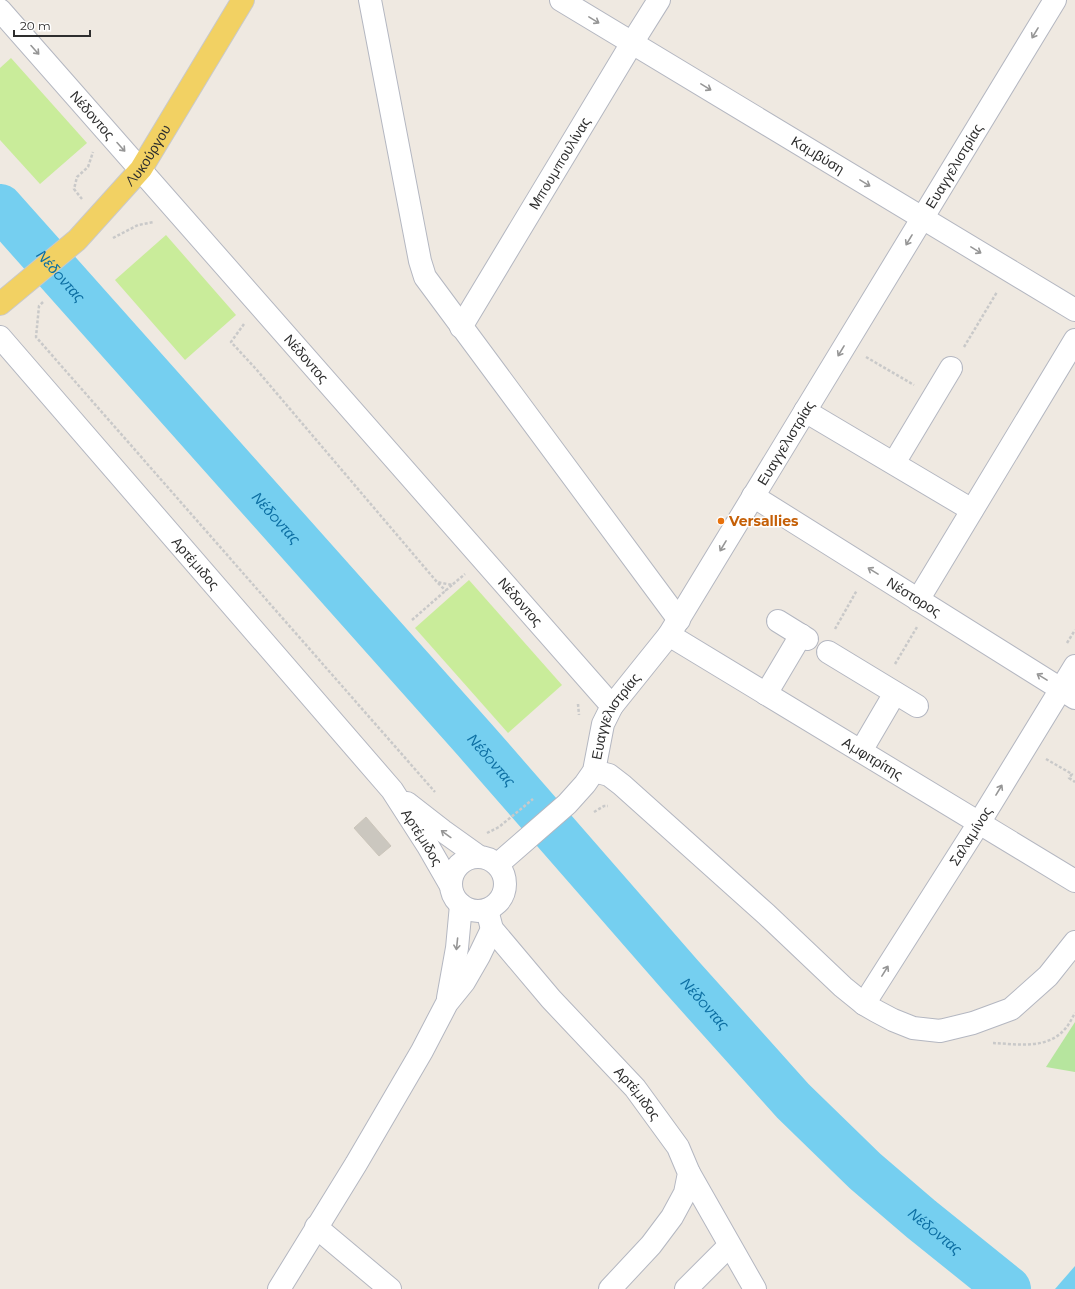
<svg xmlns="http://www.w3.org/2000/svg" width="1075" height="1289" font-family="Montserrat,sans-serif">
<rect width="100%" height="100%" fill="#efe9e1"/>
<path fill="#b6e59e" d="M1075,1022V1072L1046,1067Z"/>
<g fill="#c9ec9a">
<path d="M11,58L87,143L40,184L0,140V68Z"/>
<path d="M166,235L236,315L185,360L115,280Z"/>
<path d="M469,580L562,685L508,733L415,628Z"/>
</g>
<path fill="#75cff0" d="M1075,1266V1289H1055Z"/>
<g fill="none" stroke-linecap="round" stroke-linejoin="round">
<path stroke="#75cff0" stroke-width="46" id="s1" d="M0,207L475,740L681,976L793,1101L865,1171L921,1219L1008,1289"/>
</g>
<path fill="#cbc7bf" stroke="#cbc5ba" d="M366,817L391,846L379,856L354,828Z"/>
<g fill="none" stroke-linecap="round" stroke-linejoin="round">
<g stroke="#b4b7c1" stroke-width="24">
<g id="minor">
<path d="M370,0L420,261L425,277L679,620"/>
<path id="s2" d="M561,0L1075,310"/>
<path id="s3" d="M0,10L612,706"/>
<path id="s4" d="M461,327L632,43L659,0"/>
<path id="s5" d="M0,337L392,790L428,846L451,886"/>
<path d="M805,411L972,510"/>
<path d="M894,463L951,368"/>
<path id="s6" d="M753,496L1075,698"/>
<path d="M918,600L1075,340"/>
<path d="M778,621L807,639"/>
<path id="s7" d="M669,635L1075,881"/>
<path d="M828,652L917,706"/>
<path d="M766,694L801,635"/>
<path d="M861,751L895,693"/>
<path d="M594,771L609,775L622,785L766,914L843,987L864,1004L876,1011L893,1020L913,1028L940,1031L973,1023L1011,1009L1048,976L1075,942"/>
<path d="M407,803L443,831L478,856"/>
<circle cx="478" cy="884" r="27"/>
<path id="s8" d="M498,864L567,804L585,784L594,771L603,724L612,706L669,635L1055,0"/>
<path id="s9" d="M487,910L492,929L551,999L635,1088L678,1147L689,1173L685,1193L672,1217L651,1245L610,1289"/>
<path d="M448,998L457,948L461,905"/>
<path id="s10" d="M864,1004L979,823L1075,666"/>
<path d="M689,1173L755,1289"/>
<path d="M316,1227L390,1289"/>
<path d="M279,1289L356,1164L422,1051L447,1003L464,982L479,956L492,929"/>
<path d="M686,1289L729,1246"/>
</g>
</g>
<g stroke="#c9c9c9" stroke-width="24">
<g id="major">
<path id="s11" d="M0,304L77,240L141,169L243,0"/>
</g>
</g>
<g stroke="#c9c9c9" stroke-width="2.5" stroke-dasharray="3 2" stroke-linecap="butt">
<path d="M82,199L74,189L77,177L88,167L93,152"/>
<path d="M113,238L138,225L154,222"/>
<path d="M43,302L39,306L36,337L435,792"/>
<path d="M244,324L231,342L256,369L437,582L452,585L465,574"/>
<path d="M964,347L997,292"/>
<path d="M866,357L914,385"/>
<path d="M438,583L446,591"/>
<path d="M412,620L452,585"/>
<path d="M835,629L857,590"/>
<path d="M1067,643L1075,630"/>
<path d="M895,664L917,627"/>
<path d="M578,704L579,715"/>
<path d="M1046,759L1072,774L1069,778L1075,782"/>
<path d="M594,812L604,806H608"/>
<path d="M487,833L499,827L533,799"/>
<path d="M993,1043C1017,1044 1047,1050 1065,1029C1069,1025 1072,1018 1075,1013"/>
</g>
<use href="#minor" stroke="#fff" stroke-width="22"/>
<use href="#major" stroke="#f2d163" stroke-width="22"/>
</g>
<defs><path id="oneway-shaft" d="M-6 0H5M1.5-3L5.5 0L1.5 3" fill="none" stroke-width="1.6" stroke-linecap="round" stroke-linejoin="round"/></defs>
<g stroke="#969696">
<use href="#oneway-shaft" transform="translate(594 20) rotate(31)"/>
<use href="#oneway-shaft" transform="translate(1035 33) rotate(121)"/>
<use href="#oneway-shaft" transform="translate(35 50) rotate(48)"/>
<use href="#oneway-shaft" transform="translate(706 87) rotate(31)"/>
<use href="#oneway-shaft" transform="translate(121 147) rotate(48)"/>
<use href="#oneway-shaft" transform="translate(865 183) rotate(31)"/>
<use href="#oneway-shaft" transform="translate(909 240) rotate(121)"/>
<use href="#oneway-shaft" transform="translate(976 250) rotate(31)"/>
<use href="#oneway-shaft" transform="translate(841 351) rotate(121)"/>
<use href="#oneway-shaft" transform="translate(723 546) rotate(121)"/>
<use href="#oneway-shaft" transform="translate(873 571) rotate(-148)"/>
<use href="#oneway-shaft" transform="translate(1042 677) rotate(-148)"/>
<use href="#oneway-shaft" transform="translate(999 790) rotate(-59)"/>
<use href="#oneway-shaft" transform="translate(446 834) rotate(-144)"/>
<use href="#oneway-shaft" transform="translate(457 944) rotate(96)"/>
<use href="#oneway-shaft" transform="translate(885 971) rotate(-58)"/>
</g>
<circle fill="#e8710a" stroke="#fff" stroke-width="1.5" cx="721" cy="521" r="4"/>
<g text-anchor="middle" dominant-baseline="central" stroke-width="3" stroke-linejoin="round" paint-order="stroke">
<g font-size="14" fill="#2e2e2e" stroke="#fff">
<text stroke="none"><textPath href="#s3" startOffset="140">Νέδοντος</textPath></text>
<text stroke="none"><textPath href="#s11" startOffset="211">Λυκούργου</textPath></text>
<text stroke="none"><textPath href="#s2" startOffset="300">Καμβύση</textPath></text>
<text stroke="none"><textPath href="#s4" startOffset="191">Μπουμπουλίνας</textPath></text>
<text stroke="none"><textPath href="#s8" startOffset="842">Ευαγγελιστρίας</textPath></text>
<text stroke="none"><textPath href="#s3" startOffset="464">Νέδοντος</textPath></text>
<text stroke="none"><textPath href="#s8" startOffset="518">Ευαγγελιστρίας</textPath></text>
<text stroke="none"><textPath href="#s5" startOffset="299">Αρτέμιδος</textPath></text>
<text stroke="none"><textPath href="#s6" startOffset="190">Νέστορος</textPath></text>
<text stroke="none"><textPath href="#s3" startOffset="788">Νέδοντος</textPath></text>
<text stroke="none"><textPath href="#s8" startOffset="194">Ευαγγελιστρίας</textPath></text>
<text stroke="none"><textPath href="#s7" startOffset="238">Αμφιτρίτης</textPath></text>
<text stroke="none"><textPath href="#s10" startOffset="199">Σαλαμίνος</textPath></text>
<text stroke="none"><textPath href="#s5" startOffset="655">Αρτέμιδος</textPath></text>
<text stroke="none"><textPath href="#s9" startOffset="239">Αρτέμιδος</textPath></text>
</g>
<g font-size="14" font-weight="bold" fill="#c56008" stroke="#fff" text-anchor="start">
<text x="729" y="521">Versallies</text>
</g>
<g font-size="15" font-style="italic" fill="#0d6fa3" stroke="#fff">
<text stroke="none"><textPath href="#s1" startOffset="92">Νέδoντας</textPath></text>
<text stroke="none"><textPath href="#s1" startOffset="416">Νέδoντας</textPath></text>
<text stroke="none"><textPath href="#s1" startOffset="740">Νέδoντας</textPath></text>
<text stroke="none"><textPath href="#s1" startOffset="1064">Νέδoντας</textPath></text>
<text stroke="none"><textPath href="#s1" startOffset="1388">Νέδoντας</textPath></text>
</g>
</g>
<path d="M14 30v6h76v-6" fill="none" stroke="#2e2e2e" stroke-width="2"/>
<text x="20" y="30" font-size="12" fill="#2e2e2e" stroke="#ffffff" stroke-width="3" paint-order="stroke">20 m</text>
</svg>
